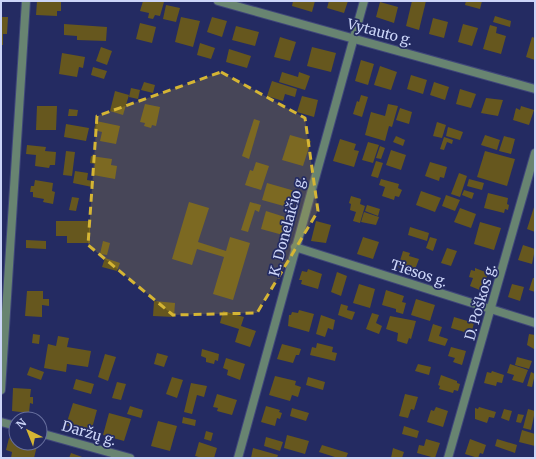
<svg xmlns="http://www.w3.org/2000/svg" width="536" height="459" font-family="Merriweather,serif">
<rect width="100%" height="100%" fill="#242b62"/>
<g fill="#66571e">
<path d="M37,1H61V11H57V16L36,15Z"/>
<path d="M143,1L164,2L160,16L155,15L153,19L148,18L149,13L140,11Z"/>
<path d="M293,1H315L312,12L292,6Z"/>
<path d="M329,1H348L344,13L327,8Z"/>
<path d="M412,1H426L419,30L406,26Z"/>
<path d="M466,1H482L480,9L465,5Z"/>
<path d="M380,2L398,7L394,23L376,17Z"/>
<path d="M166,5L180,8L176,22L163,19Z"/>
<path d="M495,16L511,21L510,27L493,22Z"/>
<path d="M1,17H8L7,34H3V45H1Z"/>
<path d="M181,17L200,21L193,47L175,42Z"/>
<path d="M212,17L227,21L222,37L207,32Z"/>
<path d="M433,18L448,22L444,38L429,34Z"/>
<path d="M140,23L156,27L152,43L136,39Z"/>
<path d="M64,24L107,27L106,41L77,40V36L64,35Z"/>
<path d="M463,24L478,28L472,46L458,42Z"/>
<path d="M490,25L497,27L496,33L506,36L501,54L483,49Z"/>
<path d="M236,26L259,32L255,46L232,40Z"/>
<path d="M280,37L296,42L290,61L274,57Z"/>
<path d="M532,37L535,38V60L526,57Z"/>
<path d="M200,43L215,48L211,59L197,55Z"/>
<path d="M101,47L112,51L107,65L96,61Z"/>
<path d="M312,47L336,53L331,72L307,66Z"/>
<path d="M229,49L251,56L247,68L226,62Z"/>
<path d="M62,53L85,57L83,68L79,67L77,77L59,74Z"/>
<path d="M361,60L374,64L368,85L355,81Z"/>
<path d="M380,66L397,72L391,90L374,85Z"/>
<path d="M93,67L107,71L104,79L91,75Z"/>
<path d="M282,72L298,77L299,72L310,76L305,90L279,82Z"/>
<path d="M411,75L427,80L423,94L407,89Z"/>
<path d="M272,81L297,89L295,97L285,94L283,101L267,96Z"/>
<path d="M144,82L155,85L153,93L141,90Z"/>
<path d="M434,82L449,87L445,100L430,95Z"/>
<path d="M131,88L140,90L138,99L129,97Z"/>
<path d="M460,89L476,94L471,108L456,104Z"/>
<path d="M115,91L129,95L123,115L110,111Z"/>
<path d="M361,95L368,97L362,117L353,114L357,101L359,102Z"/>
<path d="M302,96L318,100L314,117L297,112Z"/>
<path d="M486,98L503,100L498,116L481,113Z"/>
<path d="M145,104L160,107L156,126L152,125L151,128L144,126L145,123L140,122Z"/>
<path d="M388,104L398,106L392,127L389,126L385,141L365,135L371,112L385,116Z"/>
<path d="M37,106H57L56,130H36Z"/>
<path d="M521,106L534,110L529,125L513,120L516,108L520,110Z"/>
<path d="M400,108L412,112L409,124L396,120Z"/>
<path d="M69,109L78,110L77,116H68Z"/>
<path d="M254,119L260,121L249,159L242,156Z"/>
<path d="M96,121L120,126L116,144L100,141L102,132L94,130Z"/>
<path d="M437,122L446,125L442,138L433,136Z"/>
<path d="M66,124L89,128L86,141L64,137Z"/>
<path d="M448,127L463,132L460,140L446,136Z"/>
<path d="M290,135L311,141L303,166L282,160Z"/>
<path d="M485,135L500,140L497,150L481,145Z"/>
<path d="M396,136L405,140L403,146L393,142Z"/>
<path d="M504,136L515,139L511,154L499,151Z"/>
<path d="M444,137L453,140L452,144L447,142L444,150L440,149Z"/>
<path d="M340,139L356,144L354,150L359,151L354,167L333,161Z"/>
<path d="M368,142L379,145L373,163L362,160Z"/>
<path d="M27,145L46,147L45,151L56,152L55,165H50L49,168L35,166L36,155L26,154Z"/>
<path d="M380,146L385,148L381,159L376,158Z"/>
<path d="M391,150L406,155L401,170L386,165Z"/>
<path d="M66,151L75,152L72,176L63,175Z"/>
<path d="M485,151L515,159L507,186L477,177Z"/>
<path d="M91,156L112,159L111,165L117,166L115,179L93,175L95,164L90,163Z"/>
<path d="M376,161L383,163L378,178L371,176Z"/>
<path d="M256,162L269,166L261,190L245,185L250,170L253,171Z"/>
<path d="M430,162L447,167L444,178L440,177L439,181L425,176Z"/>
<path d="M75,171L88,173L87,180L93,181L92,187L73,183Z"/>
<path d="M459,173L467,176L460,197L451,194Z"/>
<path d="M381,179L399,184L398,188L402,190L399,197L395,196L394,200L382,196L385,187L379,185Z"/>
<path d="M469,179L484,183L482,190L467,186Z"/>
<path d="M35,180L53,183L52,191L55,192L53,204L43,202L44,199L33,197V192H30L31,186H34Z"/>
<path d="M267,183L295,191L291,208L262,200Z"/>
<path d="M464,190L474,193L472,199L462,195Z"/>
<path d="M421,191L441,198L435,212L416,205Z"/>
<path d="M488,193L508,198L507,204L509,205L508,210L505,209L504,213L484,208Z"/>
<path d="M446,195L460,200L455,211L442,206Z"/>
<path d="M351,196L361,199L360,204L365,206L360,223L353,221L356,212L350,210L351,204L349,203Z"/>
<path d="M72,197L79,198L76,211L69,210Z"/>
<path d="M189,202L209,208L198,242L226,251L230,237L250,243L233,300L213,294L224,257L197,249L192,265L172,259Z"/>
<path d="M250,202L261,205L259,212L255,210L248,232L241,230Z"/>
<path d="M535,204V232L527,229Z"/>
<path d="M367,205L380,209L378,216L365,211Z"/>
<path d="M460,208L476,214L471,228L454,222Z"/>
<path d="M266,211L288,218L283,235L261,229Z"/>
<path d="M364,212L379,217L376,225L361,222Z"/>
<path d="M56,221H90V243H67V236H56Z"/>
<path d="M316,221L331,225L326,243L311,241Z"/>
<path d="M480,222L501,228L494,250L474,244Z"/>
<path d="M410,227L429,233L427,241L408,235Z"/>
<path d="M363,237L379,242L373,259L357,254Z"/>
<path d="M430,237L437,239L433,251L426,248Z"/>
<path d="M26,240L46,241V249L26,248Z"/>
<path d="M103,241L110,243L107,255L100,254Z"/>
<path d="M523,245L535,249L532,264L518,260Z"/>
<path d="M447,248L457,251L451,266L441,263Z"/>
<path d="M403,251L410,253L409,256L419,259L414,272L398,267Z"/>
<path d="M105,258L120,263L117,271L102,267Z"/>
<path d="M475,268L488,273L482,291L470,286L473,278L469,277L471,270L475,271Z"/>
<path d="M308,269L322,274L318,289L301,284L302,280H299L302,271L307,272Z"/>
<path d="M337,272L347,276L341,296L331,292Z"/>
<path d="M533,278H535V292L529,290Z"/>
<path d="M359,284L375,289L370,308L353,303Z"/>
<path d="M512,284L524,287L520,301L508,297Z"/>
<path d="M386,290L404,296L402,302L406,303L403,314L396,312V309L382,305Z"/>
<path d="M27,291H43V299H49V306L42,305V317L25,316Z"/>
<path d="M416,299L435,305L430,321L411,315Z"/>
<path d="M154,301L175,303L174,317L153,316Z"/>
<path d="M341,304L348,306L347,310L355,312L352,320L338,315Z"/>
<path d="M299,310L314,314L309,332L288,326L289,315H291L292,312L298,313Z"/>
<path d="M223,311L244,317L241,326L256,331L250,347L235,342L239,329L220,323Z"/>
<path d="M372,313L379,315L376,323L382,326L379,334L366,329Z"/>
<path d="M321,315L335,320L333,330L328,328L325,337L316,334Z"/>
<path d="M390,316L416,321L411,339L409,338L407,344L397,341L398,333L386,329Z"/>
<path d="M454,317L474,323L471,334L451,328Z"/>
<path d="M433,324L442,327L439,336L448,339L445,346L428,341Z"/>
<path d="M33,334L40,335L39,344L32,343Z"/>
<path d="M529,334L535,335L534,349L527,345Z"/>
<path d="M58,336L69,338L67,347L91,351L88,367L67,364L66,372L44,368L48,344L56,346Z"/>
<path d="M317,343L333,347L332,352L337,353L335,361L310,355L312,347L316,348Z"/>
<path d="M282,344L301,349L299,355H296L293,363L277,359Z"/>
<path d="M451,347L466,351L462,365L453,362L455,358L448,356Z"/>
<path d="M202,349L219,354L218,361L215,360L214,364L206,362V358L201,356Z"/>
<path d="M157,353L168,356L164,367L154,364Z"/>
<path d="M105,354L116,357L108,381L98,377Z"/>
<path d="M517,357L532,361L529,369L515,365Z"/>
<path d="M226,358L245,364L240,380L227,375L228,370L223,368Z"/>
<path d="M418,364L431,367L429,375L415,371Z"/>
<path d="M510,364L528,370L523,383L512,380L514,375L507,373Z"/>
<path d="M30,367L44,372L41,380L27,375Z"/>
<path d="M492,371L504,375L502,383L497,382L496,386L484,383L487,372L491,373Z"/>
<path d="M531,372L535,374L532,387L527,386Z"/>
<path d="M441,375L457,381V383L460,384L458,391L454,390L453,393L439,389L440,386L438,385Z"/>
<path d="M275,376L296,381L295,385L301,387L298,397L292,395L290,401L269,395Z"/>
<path d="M172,377L183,380L177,398L166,394Z"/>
<path d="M308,377L325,382L323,390L306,385Z"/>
<path d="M76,379L94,384L91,394L73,389Z"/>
<path d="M117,382L126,384L121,400L112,398Z"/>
<path d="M191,383L207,386L204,397L197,395L192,414L184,412Z"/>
<path d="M13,388L31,389L30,397H33V404L30,403L29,413L12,411Z"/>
<path d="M217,394L237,400L232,415L217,411L218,408L213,407Z"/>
<path d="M405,394L418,397L414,410L411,409L408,418L399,416Z"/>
<path d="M73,403L97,410L91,432L66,425Z"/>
<path d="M130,406L143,410L141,418L127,414Z"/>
<path d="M266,406L280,410L279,412L282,413L280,419L277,418L275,426L261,422Z"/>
<path d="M436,407L448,411L443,427L427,422L431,410L434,411Z"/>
<path d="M479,407L496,412L494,418L489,417L487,423L475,419V408L478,409Z"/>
<path d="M292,408L309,413L306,421L290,416Z"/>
<path d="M504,409L512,411L509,421L501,418Z"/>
<path d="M528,409L535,411L531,430L523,428Z"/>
<path d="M109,413L131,419L124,441L103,435Z"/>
<path d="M518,414L524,415L521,423L516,422Z"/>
<path d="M183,417L196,420L195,426L182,423Z"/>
<path d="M158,421L177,426L170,451L151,446Z"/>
<path d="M404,426L419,431L417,438L402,434Z"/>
<path d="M522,430L535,434V446L519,442Z"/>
<path d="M206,431L213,433L211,441L204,439Z"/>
<path d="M287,435L309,441L305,454L284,448Z"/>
<path d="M266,437L283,442L280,451L264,446Z"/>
<path d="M9,438L16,440V443L37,446L34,458H11L12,452L6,450Z"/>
<path d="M426,439L440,443L435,458L417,453L419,445L424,446Z"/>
<path d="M470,439L486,445L483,454L480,453L478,458L465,454Z"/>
<path d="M497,439L517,445L515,453L495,446Z"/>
<path d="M199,442L217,448L214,458H202L195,456Z"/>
<path d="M322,445L348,453L346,458H338L319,452Z"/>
<path d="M253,448L278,455L277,458H251Z"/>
<path d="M393,448L404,452L402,458H391Z"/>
<path d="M71,453L85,458H69Z"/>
</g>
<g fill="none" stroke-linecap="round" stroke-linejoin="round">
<g stroke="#3f467a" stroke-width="10">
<g id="minor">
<path d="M218,1L535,89"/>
<path d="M295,247L535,323"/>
<path d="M1,390L26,1"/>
<path d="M1,422L16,426"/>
<path d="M40,433L130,458"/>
<path d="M238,458L364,1"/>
<path d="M448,458L535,153"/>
</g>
</g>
<use href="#minor" stroke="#688471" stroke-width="8"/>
</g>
<path fill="#d5b534" fill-opacity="0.2" stroke="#d5b534" stroke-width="3" stroke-dasharray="8 5" stroke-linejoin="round" d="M221,72L305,118L318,211L257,313L173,315L88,245L97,116Z"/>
<g text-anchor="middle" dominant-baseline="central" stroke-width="3.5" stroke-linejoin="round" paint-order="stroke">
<g font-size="14" fill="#ccd5f8" stroke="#242b62">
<text transform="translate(380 32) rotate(15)">Vytauto g.</text>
<text transform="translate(287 226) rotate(-75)">K. Donelaičio g.</text>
<text transform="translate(419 273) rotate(18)">Tiesos g.</text>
<text transform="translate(480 302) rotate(-74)">D. Poškos g.</text>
<text transform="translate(89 433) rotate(16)">Daržų g.</text>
</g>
</g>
<rect width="536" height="459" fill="none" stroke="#ccd5f8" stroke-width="4"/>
<g transform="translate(28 431) rotate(317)"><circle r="19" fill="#242b62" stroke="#676f9e"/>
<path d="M0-3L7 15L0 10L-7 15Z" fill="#d5b534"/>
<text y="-6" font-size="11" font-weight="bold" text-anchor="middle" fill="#ccd5f8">N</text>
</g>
</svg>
